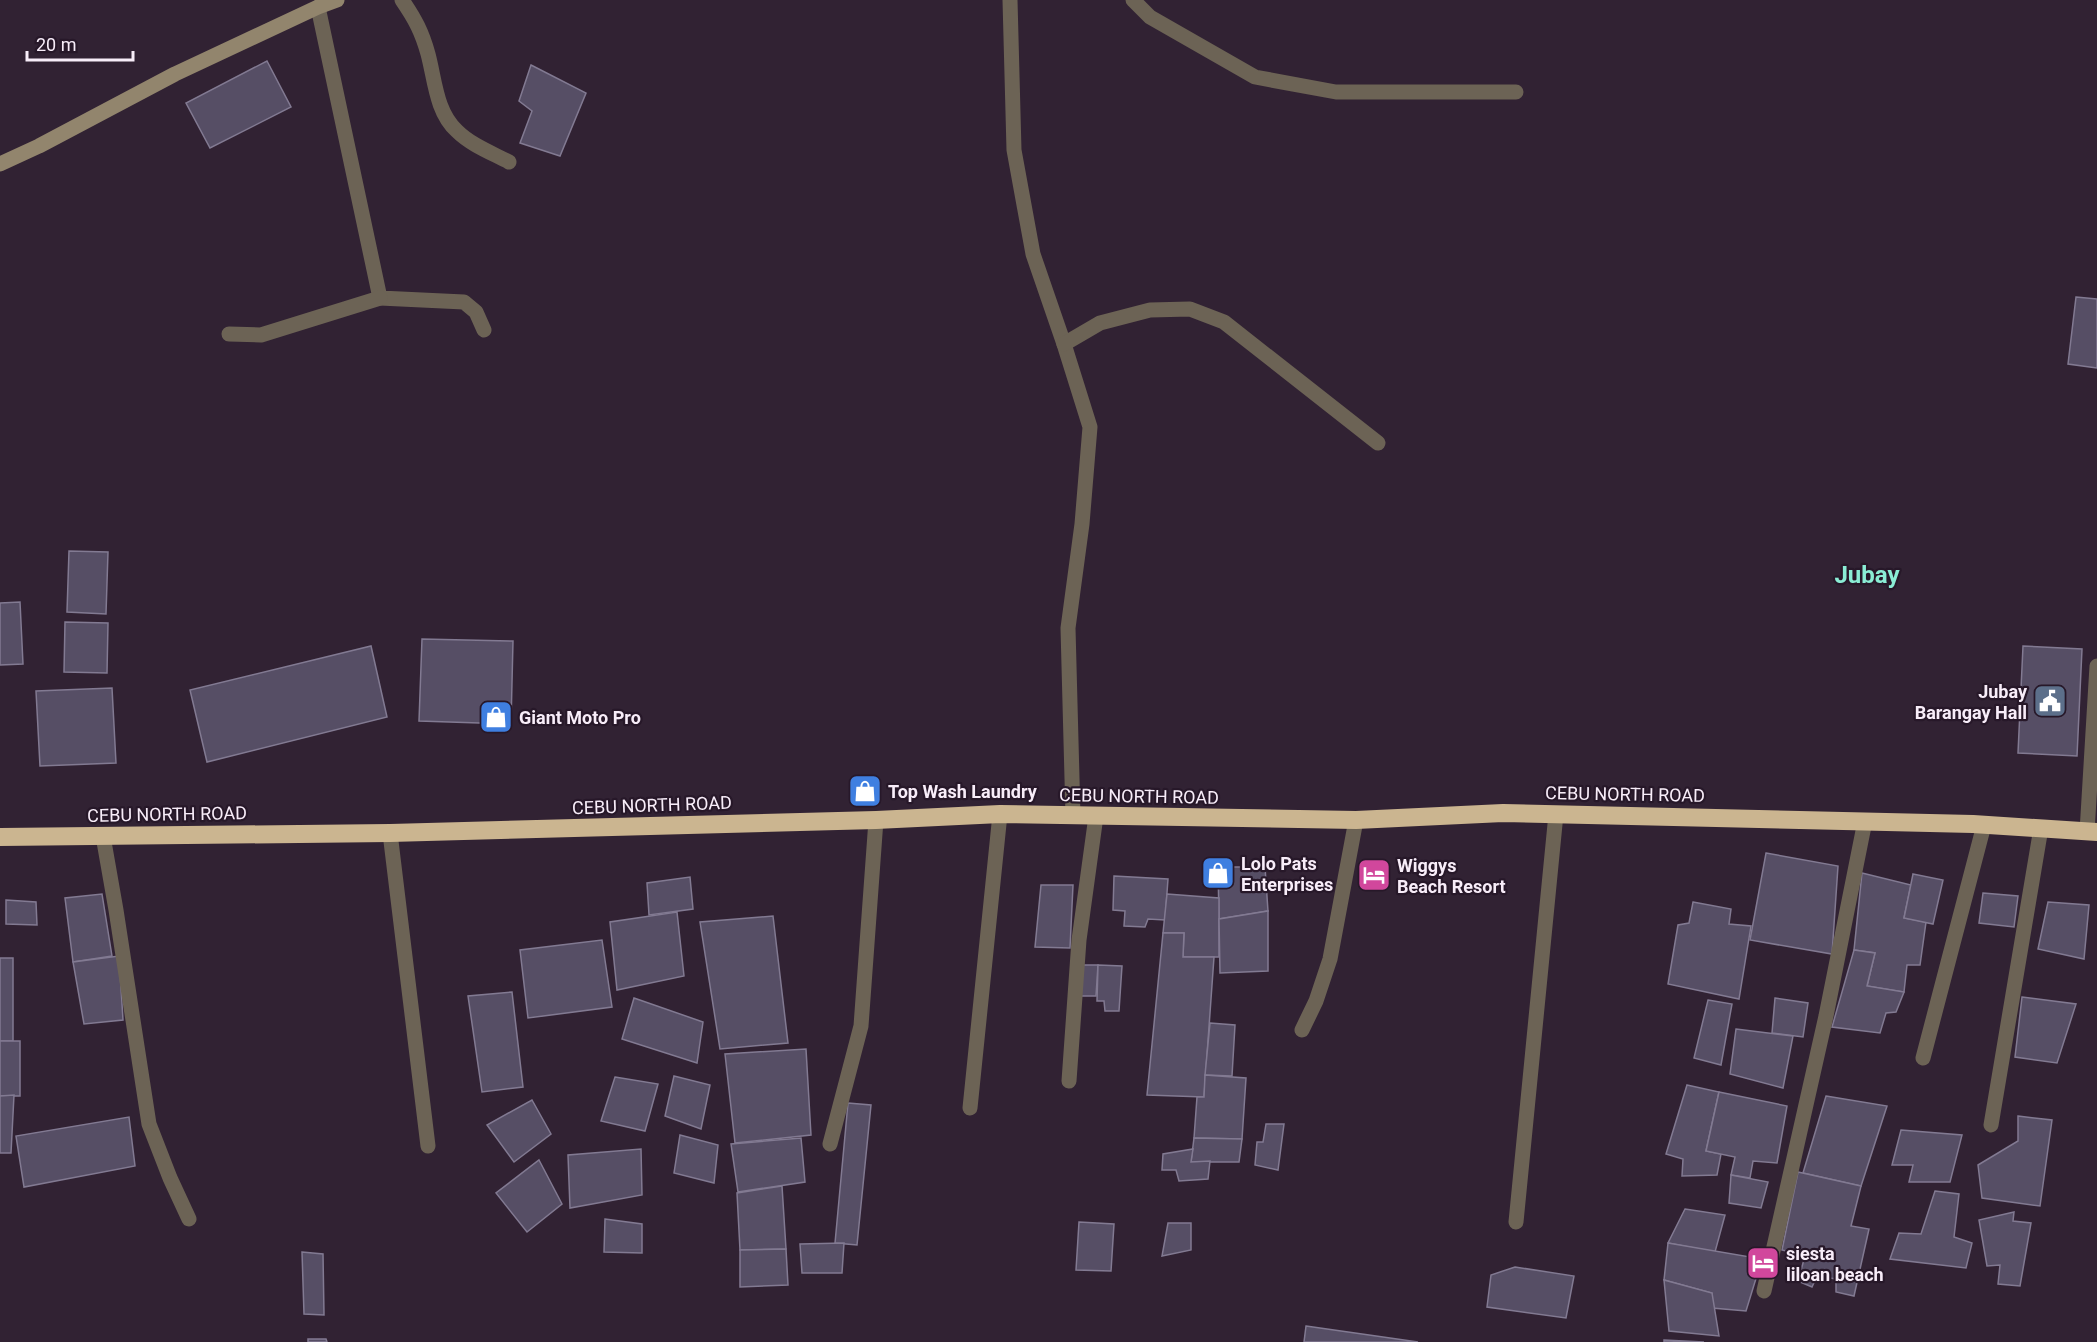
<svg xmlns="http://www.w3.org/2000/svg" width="2097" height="1342" font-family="Roboto,sans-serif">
<rect width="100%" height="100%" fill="#312233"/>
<g fill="#564e65" stroke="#827a92" stroke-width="1.5">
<path d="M267,61L291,107L210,148L186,103Z"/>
<path d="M531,65L586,93L560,156L520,143L532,111L519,101Z"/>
<path d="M2076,297L2097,299V368L2068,364Z"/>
<path d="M69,551L108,552L106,614L67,612Z"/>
<path d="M20,602L23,664L0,665V603Z"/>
<path d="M65,622L108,623L107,673L64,672Z"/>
<path d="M422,639L513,641L511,724L419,721Z"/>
<path d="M371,646L387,717L207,762L190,690Z"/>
<path d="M2023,646L2082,649L2077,756L2018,753Z"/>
<path d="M112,688L116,763L40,766L36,691Z"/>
<path d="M1766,853L1838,866L1832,954L1750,940Z"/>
<path d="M1218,867H1265L1268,911L1219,919Z"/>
<path d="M1862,873L1911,885L1904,918L1926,922L1920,965H1907L1904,992L1867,986L1875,953L1854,950Z"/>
<path d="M1913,874L1943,880L1933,924L1904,918Z"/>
<path d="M1114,876L1168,879L1165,920L1148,919L1145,927L1124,926L1125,911L1113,910Z"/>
<path d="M690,877L693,909L649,915L647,883Z"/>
<path d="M1041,885H1073L1070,948L1035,947Z"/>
<path d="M1983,893L2018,896L2014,927L1979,923Z"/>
<path d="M102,894L112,956L73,962L65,898Z"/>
<path d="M1167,894L1219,898V957H1183L1184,933H1163Z"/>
<path d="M6,900L36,902L37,925L6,924Z"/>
<path d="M1693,902L1731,909L1729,924L1751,926L1739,999L1668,984L1678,925L1689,923Z"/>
<path d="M2048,902L2089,905L2084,959L2038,949Z"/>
<path d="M1268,911V971L1220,973L1219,919Z"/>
<path d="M677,912L684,976L617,990L610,922Z"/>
<path d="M773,916L788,1043L720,1049L700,922Z"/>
<path d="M1163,933H1184L1183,957H1214L1204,1097L1147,1095Z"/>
<path d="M602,940L612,1007L528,1018L520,950Z"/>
<path d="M1854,950L1875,953L1867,986L1904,992L1896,1012L1886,1013L1880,1033L1832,1027Z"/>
<path d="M119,956L123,1020L84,1024L73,962Z"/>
<rect x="0" y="958" width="13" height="83"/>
<path d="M1080,965H1098L1096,996H1079Z"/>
<path d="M1098,965L1122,966L1119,1011H1105L1104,1001H1097Z"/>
<path d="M512,992L523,1087L482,1092L468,996Z"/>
<path d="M2022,997L2076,1004L2057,1063L2015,1057Z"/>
<path d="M634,998L703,1022L697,1063L622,1039Z"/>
<path d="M1775,998L1808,1003L1803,1037L1772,1033Z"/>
<path d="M1708,1000L1732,1004L1721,1065L1694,1058Z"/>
<path d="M1210,1023L1235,1025L1232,1076L1205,1075Z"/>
<path d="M1736,1029L1793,1036L1783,1088L1730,1074Z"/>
<rect x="0" y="1041" width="20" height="55"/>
<path d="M806,1049L811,1135L735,1143L725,1054Z"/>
<path d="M1205,1075L1246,1078L1242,1139L1194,1138L1197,1097H1204Z"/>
<path d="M674,1076L710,1085L701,1129L665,1116Z"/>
<path d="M615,1077L658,1084L645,1131L601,1121Z"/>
<path d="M1687,1085L1719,1092L1706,1151L1721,1154L1717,1175L1682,1176L1683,1159L1666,1154Z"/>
<path d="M1719,1092L1787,1106L1777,1163L1753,1161L1750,1178L1731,1175L1735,1157L1706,1151Z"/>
<path d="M14,1095L11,1153H0V1096Z"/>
<path d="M1826,1096L1887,1106L1861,1186L1803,1173Z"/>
<path d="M532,1100L551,1134L514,1162L487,1125Z"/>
<path d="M848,1103L871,1105L857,1245L835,1243Z"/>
<path d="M2018,1116L2052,1120L2040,1206L1982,1198L1978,1165L2018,1141Z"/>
<path d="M129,1117L135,1166L24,1187L16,1136Z"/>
<path d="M1266,1124H1284L1278,1170L1255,1165L1257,1142H1263Z"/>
<path d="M1901,1130L1962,1135L1950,1182H1909L1913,1165H1892Z"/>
<path d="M680,1135L718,1145L714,1183L674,1173Z"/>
<path d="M801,1138L805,1182L738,1192L731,1144Z"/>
<path d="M1194,1138L1242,1139L1239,1162H1191Z"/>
<path d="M641,1149L642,1195L570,1208L568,1155Z"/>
<path d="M1193,1149L1191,1162L1210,1161L1208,1179L1179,1181L1176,1170H1162L1163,1154Z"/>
<path d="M539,1160L562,1204L527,1232L496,1193Z"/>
<path d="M1798,1172L1861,1186L1851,1226L1869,1229L1854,1296L1836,1292V1279L1817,1276L1812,1287L1798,1281L1805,1256L1782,1250Z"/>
<path d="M1731,1175L1768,1182L1761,1208L1729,1203Z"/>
<path d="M782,1186L786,1249L740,1250L737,1193Z"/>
<path d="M1935,1191L1959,1194L1954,1237L1972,1243L1966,1268L1890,1259L1899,1233L1921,1234Z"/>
<path d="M1685,1209L1725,1215L1715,1252L1668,1243Z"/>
<path d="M2014,1212L2013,1221L2031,1223L2020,1286L1998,1284L2000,1265L1987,1266L1979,1220Z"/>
<path d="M605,1219L642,1224V1253L604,1252Z"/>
<path d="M1079,1222L1114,1224L1111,1271L1076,1270Z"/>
<path d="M1168,1223H1191V1250L1162,1256Z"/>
<path d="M844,1243L842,1273H802L800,1244Z"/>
<path d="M1668,1243L1762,1259L1746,1311L1712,1308V1293L1664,1280Z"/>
<path d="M786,1249L788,1285L740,1287V1250Z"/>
<path d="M302,1252L323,1254L324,1315L304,1314Z"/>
<path d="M1515,1267L1574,1276L1566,1318L1487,1307L1491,1275Z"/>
<path d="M1664,1280L1712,1293L1719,1336L1669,1331Z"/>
<path d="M1306,1326L1418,1342H1304Z"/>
<path d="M308,1339H326L327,1342H308Z"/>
<path d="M1664,1340L1704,1342H1664Z"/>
</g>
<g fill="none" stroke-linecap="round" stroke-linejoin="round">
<g stroke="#6c6355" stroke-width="15">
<path d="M1069,1081L1079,940L1096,816"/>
<path d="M970,1108L1000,814"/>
<path d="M1991,1125L2041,828"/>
</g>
<g stroke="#6c6355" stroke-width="15">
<path d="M402,0C415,19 422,32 428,54C435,80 436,112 457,131C471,145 492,153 509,162"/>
<path d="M1010,0L1014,150L1033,254L1064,344L1090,427L1082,524L1068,628L1073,816"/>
<path d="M1133,0L1150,17L1255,77L1336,92H1516"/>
<path d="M318,7L380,298L464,302L476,312L484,330"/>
<path d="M229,334L261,335L380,298"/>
<path d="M1064,344L1100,323L1150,310L1190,309L1224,322L1378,443"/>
<path d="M2087,832L2097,666"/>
<path d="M390,833L428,1146"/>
<path d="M103,836L116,910L149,1124L170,1178L189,1219"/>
<path d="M1302,1030L1316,1001L1330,959L1356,820"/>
<path d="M1923,1058L1984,825"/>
<path d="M830,1144L861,1026L876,820"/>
<path d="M1516,1222L1556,814"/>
<path d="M1764,1291L1826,1016L1865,821"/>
</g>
<path stroke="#92856d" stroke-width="15" d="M0,164L39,146L175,74L318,7L337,0"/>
<path stroke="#cbb590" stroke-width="18" d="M0,837L390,833L876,820L1000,814L1356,820L1503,813L1973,824L2097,832"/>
</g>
<defs>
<g id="civic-square" transform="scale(1.725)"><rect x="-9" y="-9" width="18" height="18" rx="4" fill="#5c6f8a" stroke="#271829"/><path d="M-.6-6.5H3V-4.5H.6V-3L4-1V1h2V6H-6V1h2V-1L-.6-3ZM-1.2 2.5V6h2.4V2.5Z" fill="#fff"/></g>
<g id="shop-square" transform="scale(1.725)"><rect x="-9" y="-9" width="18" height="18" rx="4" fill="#3f7fe0" stroke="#271829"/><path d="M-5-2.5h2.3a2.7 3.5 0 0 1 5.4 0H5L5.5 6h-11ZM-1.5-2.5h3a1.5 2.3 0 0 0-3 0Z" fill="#fff"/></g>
<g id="hotel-square" transform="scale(1.725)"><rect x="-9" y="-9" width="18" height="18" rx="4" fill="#d1479c" stroke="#271829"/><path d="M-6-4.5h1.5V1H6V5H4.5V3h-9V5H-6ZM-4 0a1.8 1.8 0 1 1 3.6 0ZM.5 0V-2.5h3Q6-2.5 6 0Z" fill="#fff"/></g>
</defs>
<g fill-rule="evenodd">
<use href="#civic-square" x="2050" y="701"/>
<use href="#shop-square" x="496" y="717"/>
<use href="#shop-square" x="865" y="791"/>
<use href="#shop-square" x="1218" y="873"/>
<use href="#hotel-square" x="1374" y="875"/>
<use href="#hotel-square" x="1763" y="1263"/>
</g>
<g text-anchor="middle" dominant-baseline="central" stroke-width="4.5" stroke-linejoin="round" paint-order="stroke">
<g font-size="18" font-weight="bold" fill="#f8edf9" stroke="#271829" text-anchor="start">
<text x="2027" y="691" text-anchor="end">Jubay<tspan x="2027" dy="21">Barangay Hall</tspan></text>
<text x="519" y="717">Giant Moto Pro</text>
<text x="888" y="791">Top Wash Laundry</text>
<text x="1241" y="863">Lolo Pats<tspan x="1241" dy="21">Enterprises</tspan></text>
<text x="1397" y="865">Wiggys<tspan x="1397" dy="21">Beach Resort</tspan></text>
<text x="1786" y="1253">siesta<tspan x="1786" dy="21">liloan beach</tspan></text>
</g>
<g font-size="18" fill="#f8edf9" stroke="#271829">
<text transform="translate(1625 794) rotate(1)">CEBU NORTH ROAD</text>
<text transform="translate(1139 796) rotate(1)">CEBU NORTH ROAD</text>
<text transform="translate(652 805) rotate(-2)">CEBU NORTH ROAD</text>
<text transform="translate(167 814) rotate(-1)">CEBU NORTH ROAD</text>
</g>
<g font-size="24" font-weight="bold" fill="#8aedd5" stroke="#271829">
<text x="1867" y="575">Jubay</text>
</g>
</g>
<path d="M27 51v9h106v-9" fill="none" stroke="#f8edf9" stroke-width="3"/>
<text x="36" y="51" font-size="18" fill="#f8edf9" stroke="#271829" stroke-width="4.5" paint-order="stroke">20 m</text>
</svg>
